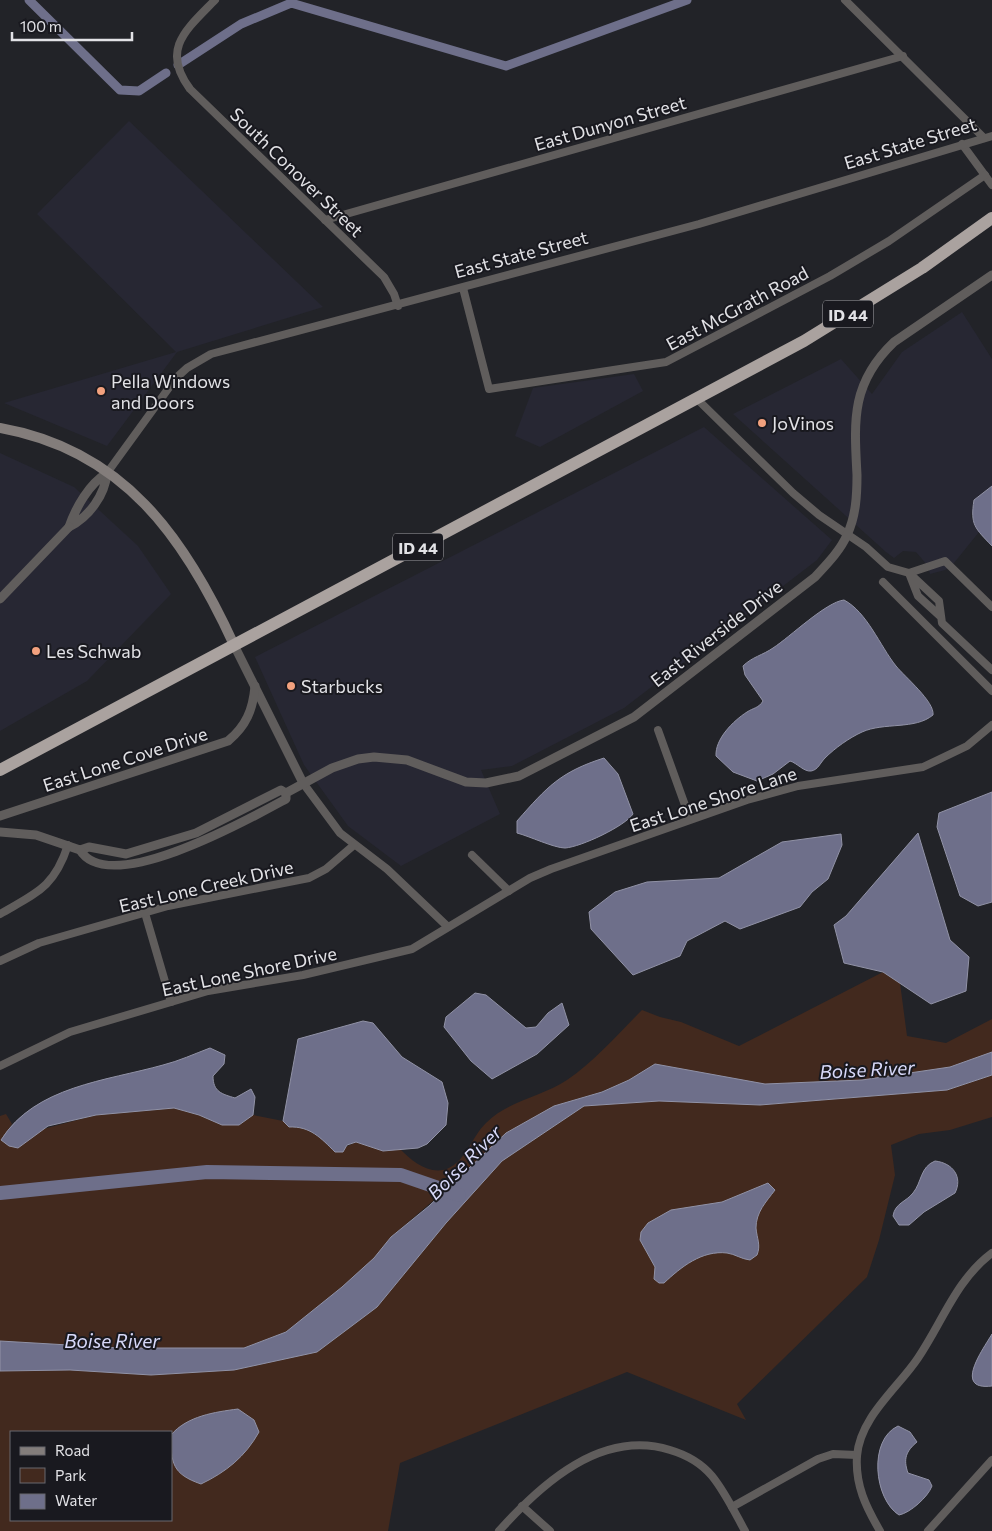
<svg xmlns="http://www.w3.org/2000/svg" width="992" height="1531" font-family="Commissioner,sans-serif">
<rect width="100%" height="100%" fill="#222328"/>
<g fill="#272733">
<path d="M129,121L323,307L177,352L107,446L4,403L176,352L37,214Z"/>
<path d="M962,312L992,359V486L974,500L971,517L979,532L954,563L945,570L930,574L928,566L916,552L903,551L894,558L886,552L733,414L841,359L872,394L902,352Z"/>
<path d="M634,374L643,391L540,447L515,436L533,388Z"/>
<path d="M704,427L832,540L817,560L624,708L512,766L481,770L500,814L401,866L348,826L304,765L255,657Z"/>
<path d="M0,453L74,487L138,546L171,594L87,681L0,731Z"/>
</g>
<g fill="#42291e" fill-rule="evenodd">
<path d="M883,972L900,983L907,1036L946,1043L992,1019V1052L950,1067L862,1080L765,1084L655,1064L629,1080L601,1092L554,1106L463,1175L391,1237L374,1258L342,1287L286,1332L244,1348H120L0,1341V1116L6,1114L12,1124L2,1140L96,1115L174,1108L199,1115L222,1125H239L253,1115L283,1121L289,1127C310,1126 321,1138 335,1152L356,1142L383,1151L400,1149C411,1160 426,1173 443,1170C464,1166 472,1136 486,1123C508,1101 541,1097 567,1080C595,1061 618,1034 642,1010L660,1017L681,1022L739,1046Z"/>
<path d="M992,1075V1117L950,1130L919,1134L891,1145L895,1175L879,1240L867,1277L737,1404L746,1420L627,1372L400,1463L388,1531H0V1371L70,1370L151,1375L234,1370L317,1352L377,1307L446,1223L502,1161L584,1106L659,1101L760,1105L947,1090ZM11,1432H171V1520H11Z"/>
</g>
<g fill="#6e6f8a" stroke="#9192a6">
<path d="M992,486V546C975,528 970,525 974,500Z"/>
<path d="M844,600C867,612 880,646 896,666C905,677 935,702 933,715C915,730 884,722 862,732C849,738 835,748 825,758C820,763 818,770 811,771C804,772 797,763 790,761L773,774L757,781L733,772L716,756C715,739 733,721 747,712C753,708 759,708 763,701L745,675L743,666C752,657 763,655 773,648C790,637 826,602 844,600Z"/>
<path d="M604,758L618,774L633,814C625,826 581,847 565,848C554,848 529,836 517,833V821C547,787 560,772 604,758Z"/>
<path d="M992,792V902L978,906L960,896L937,827L939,813Z"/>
<path d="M918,833L950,940L969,957L966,991L931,1004L883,972L844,963L834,925L846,916Z"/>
<path d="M841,834L842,845L828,879L812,892L800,907L740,929L725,921L687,941L680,956L633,975L591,929L589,912L615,892L647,882L719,878L782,842Z"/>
<path d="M475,993L486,995L526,1028L536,1027L548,1013L562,1003L569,1025L537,1054L492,1079L471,1061L444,1027L446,1017Z"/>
<path d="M363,1021L373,1023L402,1057L442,1082L448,1103L446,1125L427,1144L418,1148L383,1151L356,1142L347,1145L343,1152H335C321,1138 310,1126 289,1127L283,1121L298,1039Z"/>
<path d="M210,1048L225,1055L224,1064L213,1076C213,1092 222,1094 235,1098L251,1089L255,1097L253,1115L239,1125H222L199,1115L174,1108L96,1115L48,1126L18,1148L9,1146L1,1140C35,1086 106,1081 163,1065C179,1061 194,1054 210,1048Z"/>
<path d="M992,1052V1075L947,1090L760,1105L659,1101L584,1106L502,1161L446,1223L377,1307L317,1352L234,1370L151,1375L70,1370L0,1371V1341L120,1348H244L286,1332L342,1287L374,1258L391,1237L429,1206L506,1133L554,1106L602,1092L629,1080L655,1064L765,1084L862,1080L950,1067Z"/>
<path d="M935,1161C953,1163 963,1177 955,1193L924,1212L909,1225H899L893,1216C895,1203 906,1202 913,1193C922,1182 920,1167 935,1161Z"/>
<path d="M768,1183L775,1190C766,1202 756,1212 756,1228C757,1239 761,1245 757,1255L750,1260C741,1259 735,1254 727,1253C702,1250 681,1267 664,1283H659L654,1279L655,1267L640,1240L641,1232L648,1223L671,1210L722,1202Z"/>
<path d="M992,1334V1386C952,1391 984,1348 992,1334Z"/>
<path d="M238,1409L254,1420L259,1432C245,1457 226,1472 201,1484C172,1474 171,1463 171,1435C187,1416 215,1412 238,1409Z"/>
<path d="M898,1426L910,1432L917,1442C906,1451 903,1459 908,1473L929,1480L932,1486C928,1497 910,1513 899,1515C874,1499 868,1440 898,1426Z"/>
</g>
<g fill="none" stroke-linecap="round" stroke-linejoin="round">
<g stroke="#6e6f8a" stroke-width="9">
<path d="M29,0L120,90L139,91L166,73"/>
<path d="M178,65L241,24L291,3L506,66L687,0"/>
</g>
<path stroke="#6e6f8a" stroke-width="14" d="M0,1193L207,1172L401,1175L459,1195"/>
<g stroke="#605d5c" stroke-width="8">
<path d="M215,0C187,29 160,49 190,89L384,277L394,294L398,306"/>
<path d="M845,0L984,138"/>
<path d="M962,144L992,185"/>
<path d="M325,220L903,56"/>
<path d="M463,288L489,389L666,362L830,276L889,241L985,175"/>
<path d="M696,398L793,493L819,515L866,547L888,567L909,573L945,561L992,607"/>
<path d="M107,473L176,378L187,368L211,354L699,224L992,136"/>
<path d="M883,582L992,691"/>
<path d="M940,616L918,596L909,573L939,601L942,623L992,670"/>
<path d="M658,730L690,819"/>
<path d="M303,783L340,833L387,869L448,927"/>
<path d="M472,855L509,891"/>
<path d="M145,913L171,1002"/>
<path d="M0,914C36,893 54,888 68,845"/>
<path d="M0,961L39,943L168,906L309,878L326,869L354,845"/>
<path d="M0,1066L70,1032L208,991L303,975L412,949L530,878L551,869L747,800L798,786L923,767L967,746L992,725"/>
<path d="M522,1506L550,1531"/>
<path d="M732,1507L818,1459L833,1454L857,1455"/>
<path d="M499,1531C542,1483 602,1429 670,1450C687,1455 701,1463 712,1476C725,1492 735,1513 745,1531"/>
<path d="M880,1531C866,1507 855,1485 857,1456C860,1417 898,1388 918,1358C943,1321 956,1280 992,1253"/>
<path d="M928,1531L992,1460"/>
</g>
<g stroke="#605d5c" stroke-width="9">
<path d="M107,473C105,495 89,517 69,527C76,507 89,484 107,473Z"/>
<path d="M0,599L69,527"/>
<path d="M234,645L303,783"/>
<path d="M0,816L228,741C246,726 253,710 255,686"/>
<path d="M0,832L36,835L80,850L89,847L126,854L196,833L281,790L286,793"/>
<path d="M80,850C109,898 251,818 286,799V793L332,768L358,759L374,757L407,760L466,782L486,783L519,776L634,717L815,577C827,564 840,551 847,535C856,516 857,495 857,475C854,420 851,383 894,342L992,275"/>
</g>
<path stroke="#837d7b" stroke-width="10" d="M0,428C124,450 185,538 234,645"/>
<path stroke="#aaa29f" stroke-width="12" d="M0,770L804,341L922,268L992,218"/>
</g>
<g fill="#f2a17e" stroke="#19191f" stroke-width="2">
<circle cx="101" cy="391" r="5"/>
<circle cx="762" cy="423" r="5"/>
<circle cx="36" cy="651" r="5"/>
<circle cx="291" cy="686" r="5"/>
</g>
<g text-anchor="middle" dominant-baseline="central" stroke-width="4" stroke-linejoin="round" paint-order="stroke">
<g fill="#19191f" stroke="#a6a6aa" stroke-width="1">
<rect x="823" y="300.5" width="50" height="27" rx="4"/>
<rect x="393" y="533.5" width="50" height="27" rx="4"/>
</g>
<g font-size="16" font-weight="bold" fill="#e2e2e6">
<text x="848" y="314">ID 44</text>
<text x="418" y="547">ID 44</text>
</g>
<g font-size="18" fill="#e2e2e6" stroke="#19191f">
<text transform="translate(610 123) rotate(-16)">East Dunyon Street</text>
<text transform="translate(910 143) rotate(-17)">East State Street</text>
<text transform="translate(297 172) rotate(44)">South Conover Street</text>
<text transform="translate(521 254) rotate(-15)">East State Street</text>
<text transform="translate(737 308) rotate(-28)">East McGrath Road</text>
<text transform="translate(716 633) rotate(-38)">East Riverside Drive</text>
<text transform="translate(125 759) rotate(-18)">East Lone Cove Drive</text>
<text transform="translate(713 799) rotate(-18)">East Lone Shore Lane</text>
<text transform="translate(206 886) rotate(-13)">East Lone Creek Drive</text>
<text transform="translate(249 971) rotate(-12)">East Lone Shore Drive</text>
</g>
<g font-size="18" fill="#e2e2e6" stroke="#19191f" text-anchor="start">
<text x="111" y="381">Pella Windows<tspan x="111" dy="21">and Doors</tspan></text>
<text x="772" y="423">JoVinos</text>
<text x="46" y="651">Les Schwab</text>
<text x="301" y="686">Starbucks</text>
</g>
<g font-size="19" font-style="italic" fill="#d8d9f9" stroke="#19191f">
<text transform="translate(867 1069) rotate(-3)">Boise River</text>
<text transform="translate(464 1162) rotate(-45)">Boise River</text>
<text x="112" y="1340">Boise River</text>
</g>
</g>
<rect x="10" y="1431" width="162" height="90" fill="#19191f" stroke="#69696f"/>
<rect x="20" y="1447" width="25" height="8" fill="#837d7b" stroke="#69696f"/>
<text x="55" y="1456" font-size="15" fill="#e2e2e6">Road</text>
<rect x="20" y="1468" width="25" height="15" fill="#42291e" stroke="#69696f"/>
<text x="55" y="1481" font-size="15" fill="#e2e2e6">Park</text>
<rect x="20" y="1494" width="25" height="15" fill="#6e6f8a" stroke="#69696f"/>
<text x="55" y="1506" font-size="15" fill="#e2e2e6">Water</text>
<path d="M12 32v8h120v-8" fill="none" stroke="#e2e2e6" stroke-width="2.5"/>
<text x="20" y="32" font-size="15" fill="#e2e2e6" stroke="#19191f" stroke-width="4" paint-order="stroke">100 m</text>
</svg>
